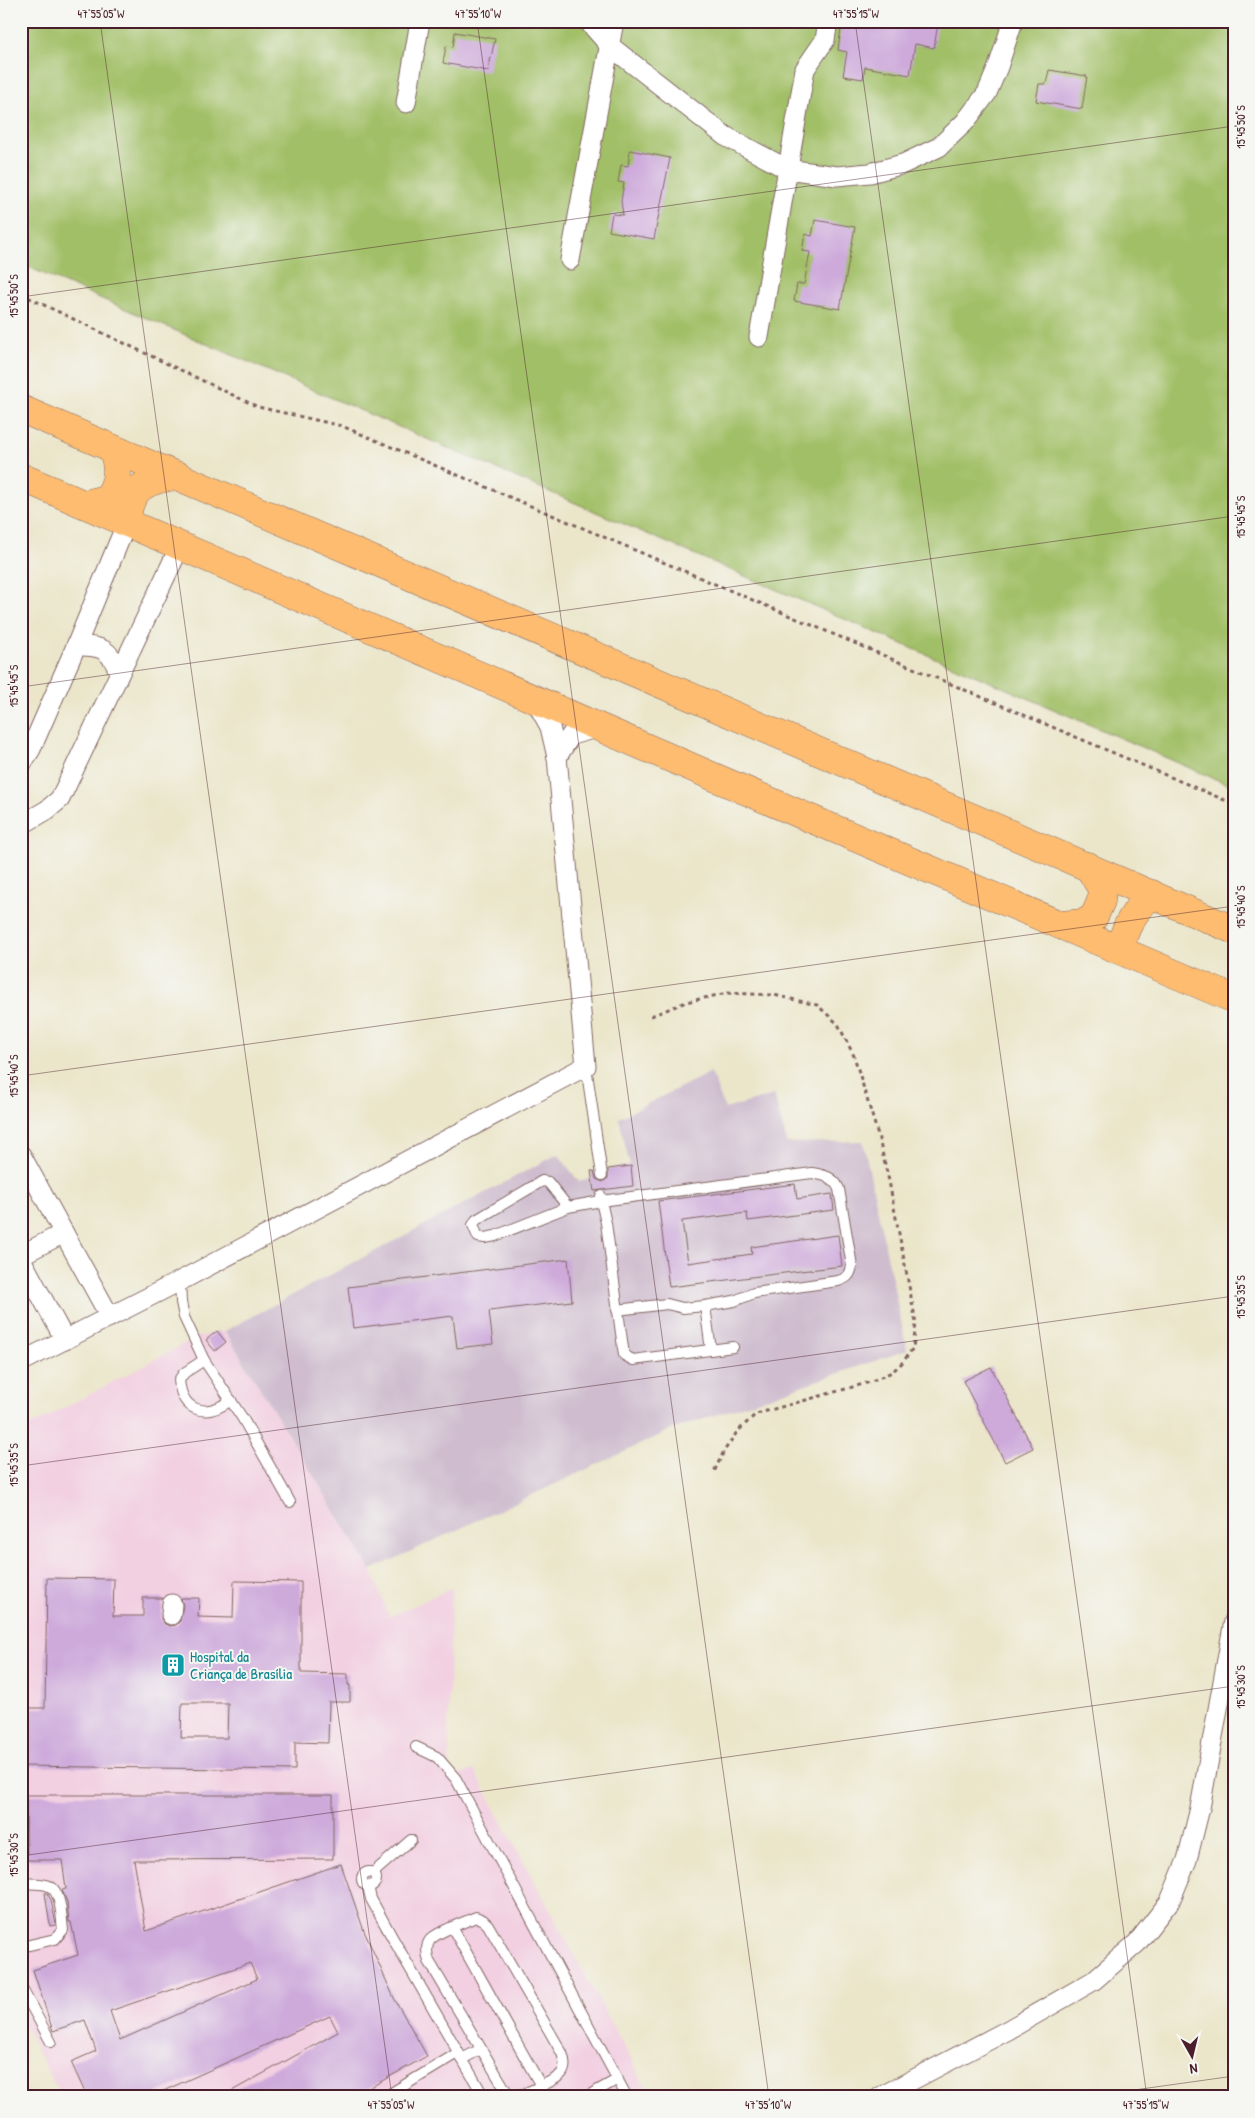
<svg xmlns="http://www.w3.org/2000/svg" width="1255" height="2118" font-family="'Patrick Hand',sans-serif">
<rect width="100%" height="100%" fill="#f6f6f2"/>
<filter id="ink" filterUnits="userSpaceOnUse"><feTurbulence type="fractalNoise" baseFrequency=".02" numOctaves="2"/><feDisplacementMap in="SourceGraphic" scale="10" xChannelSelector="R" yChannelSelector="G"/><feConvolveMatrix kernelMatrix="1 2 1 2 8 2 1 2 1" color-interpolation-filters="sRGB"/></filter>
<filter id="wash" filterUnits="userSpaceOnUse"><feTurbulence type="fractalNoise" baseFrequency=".0096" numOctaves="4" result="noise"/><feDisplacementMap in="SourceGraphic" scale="20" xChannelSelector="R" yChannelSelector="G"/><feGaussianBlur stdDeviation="1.12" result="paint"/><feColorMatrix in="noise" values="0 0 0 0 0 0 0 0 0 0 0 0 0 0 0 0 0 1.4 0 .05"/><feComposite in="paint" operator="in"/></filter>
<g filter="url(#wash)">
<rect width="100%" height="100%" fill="#ebe6ca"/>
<path fill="#f2cfe1" d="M225,1331L371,1570L389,1617L452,1588L448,1726L450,1777L474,1770L647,2089L633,2097H61L21,2019V1431L199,1336Z"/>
<path fill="#cfbdcf" d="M711,1072L725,1109L774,1095L787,1143L863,1141L907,1350L671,1430L371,1570L225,1331L558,1154L579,1182L630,1166L619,1118Z"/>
<path fill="#a1bf66" stroke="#766f48" d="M21,21H1234V787L21,264Z"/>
<g id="blocks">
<g fill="#ceaadb" fill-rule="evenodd">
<path d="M842,21H928L938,23L934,48L915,44L910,75L865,67L863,79L843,76L847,52L838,50Z"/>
<path d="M455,32L495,39L488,71L443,63L446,46L453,47Z"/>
<path d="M1049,70L1087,76L1082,109L1036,101L1039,84H1046Z"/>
<path d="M630,150L670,158L654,239L609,231L612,214L623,215L621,201L624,183L618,182L621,165L628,166Z"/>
<path d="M815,220L855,227L840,309L794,301L797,284H804L810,252L802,251L805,234L812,236Z"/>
<path d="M631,1166L633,1186L594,1191L591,1171H594L596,1179L603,1182L608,1178V1169Z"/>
<path d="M795,1184L797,1199L832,1194L834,1210L748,1221L747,1213L682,1221L688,1263L752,1254L751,1247L838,1235L842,1266L669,1287L658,1201Z"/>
<path d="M568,1259L572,1301L489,1311L493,1344L457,1348L453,1316L353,1328L348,1287Z"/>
<path d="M217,1331L226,1342L215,1351L206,1340Z"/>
<path d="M991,1367L1033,1448L1005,1462L963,1381Z"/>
<path d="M47,1578L114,1579L113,1616H143V1598H163L161,1619L165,1624L170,1626L176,1625L180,1621L183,1605L181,1598H199L198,1617L233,1618L234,1581L301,1582V1673L348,1674V1685H350V1702H329L328,1743L295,1742V1770L21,1766V1708H45ZM182,1703H228L227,1738H181Z"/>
<path d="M26,1795H333V1859L134,1860L146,1931L341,1864L364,1931L394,1998L427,2056L353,2097H221L338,2032L330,2016L150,2097H87L71,2062L96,2051L85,2020L53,2031L33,1970L78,1955L71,1922H69L67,1902L62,1890L66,1889L62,1860H27ZM250,1963L257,1979L120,2040L110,2011Z"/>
<path d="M45,1893H47L51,1900L56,1925L50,1926Z"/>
</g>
</g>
</g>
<g filter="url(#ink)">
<use href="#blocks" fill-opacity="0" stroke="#826563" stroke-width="1"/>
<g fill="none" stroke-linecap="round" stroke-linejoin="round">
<g stroke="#826563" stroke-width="12">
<g id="lane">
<path d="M586,1066L602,1175"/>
<path d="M568,1207L548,1182L542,1181L476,1220L473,1225L478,1237L485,1238L495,1236L568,1207L601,1201V1196"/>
<path d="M180,1281L181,1302L184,1317L204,1360L243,1419L290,1502"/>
<path d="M705,1306L734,1301L754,1293L838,1281C847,1278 850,1276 852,1266L839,1189C834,1177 824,1175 812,1173L601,1201L606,1223L624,1355L633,1360L733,1347"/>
<path d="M617,1310L667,1304L683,1308L705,1306L711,1350"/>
<path d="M204,1360L184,1373L179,1380C182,1413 207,1418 231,1400"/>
<path d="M416,1747L437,1757L456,1779L627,2097"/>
<circle cx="369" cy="1879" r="7"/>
<path d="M373,1873L411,1840"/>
<path d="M21,1883C29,1884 38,1883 46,1885C62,1888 61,1917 63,1930L55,1939L21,1947"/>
<path d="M368,1886L371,1899L392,1937L484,2097"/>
<path d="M452,1927L532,2070L541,2086C530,2091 520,2098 508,2094L429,1961C422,1938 434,1936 452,1927Z"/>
<path d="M452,1927L476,1917L483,1920L488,1925L562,2053C570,2074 558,2078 541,2086"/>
<path d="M21,1987L51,2042"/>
<path d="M462,2059L481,2049"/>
<path d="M385,2097L458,2053"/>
<path d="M586,2097L618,2079"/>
</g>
</g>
<g stroke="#826563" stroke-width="21">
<g id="street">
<path d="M588,21L610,46L725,136L787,169L837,176L870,173L903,164L939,147L965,122L987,93L998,67L1013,21"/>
<path d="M406,103L420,21"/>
<path d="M570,260L614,21"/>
<path d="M759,337L805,69L825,40L828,21"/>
<path d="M76,646C101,645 110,649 119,672"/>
<path d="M557,757L571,735L600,727"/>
<path d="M21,765L31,749L76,646L127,522"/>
<path d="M21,825L47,810L60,799L180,546"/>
<path d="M21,1155L110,1317"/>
<path d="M21,1255L64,1233"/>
<path d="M21,1259L65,1340"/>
<path d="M21,1362L180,1281L586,1066L557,757L550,727L535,700"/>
<path d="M171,1615L172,1604"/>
<path d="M880,2097L1008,2030L1093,1981L1137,1943L1170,1901L1187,1860L1200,1808L1234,1621"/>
</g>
</g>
<g stroke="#826563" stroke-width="29">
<g id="primary">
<path d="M21,409L1234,930"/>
<path d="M21,477L802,815L1234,999"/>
<path d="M86,504L108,498C119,479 119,470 113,449"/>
<path d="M127,522C128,487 147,479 179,476"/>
<path d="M1060,925L1084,923L1094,917L1101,901L1102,889L1088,866"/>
<path d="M1120,949C1125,926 1134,911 1152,894"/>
</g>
</g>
<g stroke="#826563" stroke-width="3" stroke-dasharray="4 4" stroke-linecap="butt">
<path d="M21,294L258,407L342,426L1234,804"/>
<path d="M651,1016L686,1002L727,993L774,995L817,1005L838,1024L854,1056L878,1135L889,1181L916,1323L913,1348L903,1362L892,1372L867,1383L756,1414L737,1432L724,1451L713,1474"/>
<path d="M21,1812L25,1798"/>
</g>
<use href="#lane" stroke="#fff" stroke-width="10"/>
<use href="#street" stroke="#fff" stroke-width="19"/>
<use href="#primary" stroke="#fdbc6f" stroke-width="28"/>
</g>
</g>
<path fill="none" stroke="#4a1f2b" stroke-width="1" stroke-opacity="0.45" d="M100,21L392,2097M477,21L769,2097M855,21L1147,2097M1233,21L1234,29M21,297L1234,126M21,687L1234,516M21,1076L1234,906M21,1466L1234,1296M21,1856L1234,1686M1084,2097L1234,2076"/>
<defs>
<g id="building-square" transform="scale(1.25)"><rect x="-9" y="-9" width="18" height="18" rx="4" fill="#0f9aa8" stroke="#f6f6f2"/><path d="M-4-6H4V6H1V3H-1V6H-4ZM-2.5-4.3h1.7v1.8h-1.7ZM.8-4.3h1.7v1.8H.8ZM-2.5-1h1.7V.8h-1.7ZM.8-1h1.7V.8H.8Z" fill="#fff"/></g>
</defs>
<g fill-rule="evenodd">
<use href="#building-square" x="173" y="1665"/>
</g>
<g text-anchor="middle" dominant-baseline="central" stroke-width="4" stroke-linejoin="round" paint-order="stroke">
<g font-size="15" fill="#0d838f" stroke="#f6f6f2" text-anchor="start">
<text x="190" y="1656">Hospital da<tspan x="190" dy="17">Criança de Brasília</tspan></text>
</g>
</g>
<rect width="1255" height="2118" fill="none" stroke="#f6f6f2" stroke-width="55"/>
<g transform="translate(1192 2056) rotate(172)" stroke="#f6f6f2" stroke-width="4" paint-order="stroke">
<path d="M0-4L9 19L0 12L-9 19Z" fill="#4a1f2b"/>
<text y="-8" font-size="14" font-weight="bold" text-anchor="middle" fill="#4a1f2b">N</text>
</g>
<rect x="28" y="28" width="1200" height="2062" fill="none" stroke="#4a1f2b" stroke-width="2"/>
<g font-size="12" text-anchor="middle" fill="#4a1f2b">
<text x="101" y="18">47°55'05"W</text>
<text x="478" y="18">47°55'10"W</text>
<text x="856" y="18">47°55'15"W</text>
<text transform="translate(1241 127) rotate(-90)" y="4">15°45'50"S</text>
<text transform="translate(14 296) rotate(-90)" y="4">15°45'50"S</text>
<text transform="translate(1241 517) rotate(-90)" y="4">15°45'45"S</text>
<text transform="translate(14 686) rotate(-90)" y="4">15°45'45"S</text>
<text transform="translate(1241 907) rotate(-90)" y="4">15°45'40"S</text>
<text transform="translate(14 1076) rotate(-90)" y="4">15°45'40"S</text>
<text transform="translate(1241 1297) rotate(-90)" y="4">15°45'35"S</text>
<text transform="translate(14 1465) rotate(-90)" y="4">15°45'35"S</text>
<text transform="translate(1241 1687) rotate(-90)" y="4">15°45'30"S</text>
<text transform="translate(14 1855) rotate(-90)" y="4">15°45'30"S</text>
<text x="391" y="2109">47°55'05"W</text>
<text x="768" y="2109">47°55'10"W</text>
<text x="1146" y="2109">47°55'15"W</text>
</g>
</svg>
